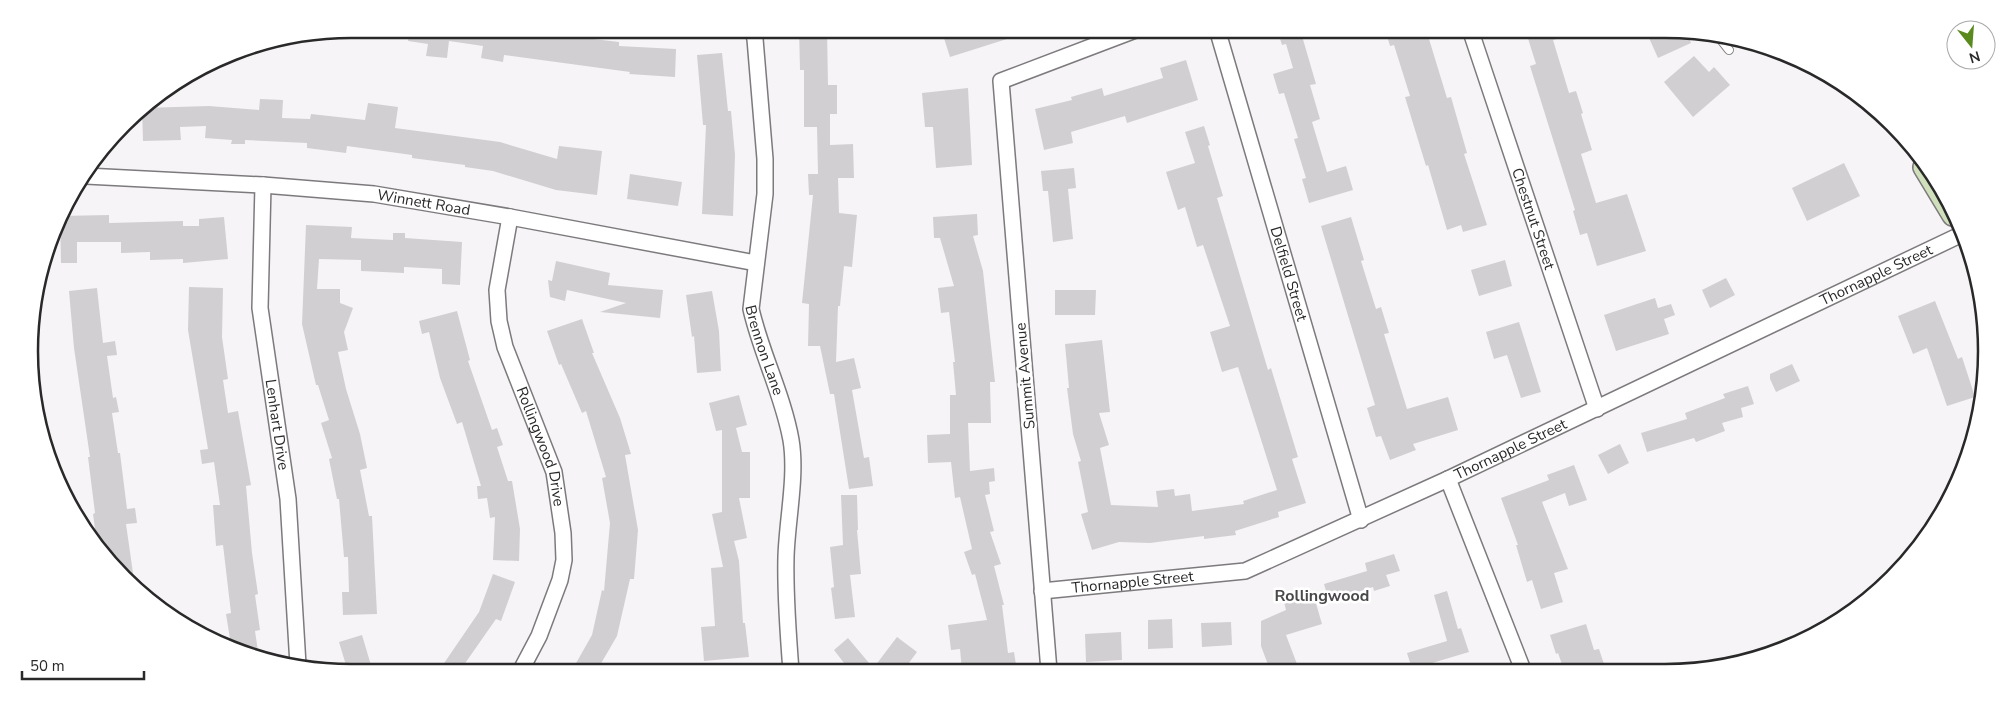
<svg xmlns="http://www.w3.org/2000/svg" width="2016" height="701" font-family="'Nunito Sans',sans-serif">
<rect width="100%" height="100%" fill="#f7f4f7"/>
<g fill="#d2cfd2">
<path d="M410,29H545L568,32V36L619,42V46L676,49L675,77L629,74L630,72L504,55L503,62L481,58L483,46L449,41L447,58L426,56L428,44L408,41Z"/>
<path d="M799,29H827L828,85H837V114H830V145L853,144L854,178H838L839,213L857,215L852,267L844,266L840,306H838L836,362L854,358L861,388L852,390L864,458L869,457L873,486L849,489L834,394H830L820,346H808L809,304L802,303L813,195H809L808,174H818L817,127H804V70H800Z"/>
<path d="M941,29H1029V32L950,57Z"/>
<path d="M1277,29H1300L1316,84L1310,85L1320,119L1312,122L1327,172L1346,166L1353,190L1309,203L1302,179L1306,178L1294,139L1298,138L1284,93L1279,94L1273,74L1293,68L1286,44L1282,45Z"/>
<path d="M1385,29H1452V32L1429,39L1447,98L1451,97L1467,153L1464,154L1487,225L1463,232L1461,225L1447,230L1428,165L1426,166L1405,97L1410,96L1394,45L1390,46Z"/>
<path d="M1525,29H1581V32L1553,40L1569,93L1576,91L1583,113L1581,114L1592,150L1581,154L1596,203L1627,194L1646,251L1597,266L1587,233L1580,235L1573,211L1575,210L1530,66L1536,64Z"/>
<path d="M1645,29L1686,31L1691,43L1658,58Z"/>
<path d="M722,53L728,111H731L735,155L733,216L702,214L706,125H703L697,55Z"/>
<path d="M1694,56L1709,72L1714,67L1730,85L1693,117L1664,82Z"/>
<path d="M1186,60L1198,100L1127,123L1125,116L1071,132L1073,143L1044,150L1035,109L1072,100L1071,97L1102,88L1104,96L1163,78L1160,68Z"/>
<path d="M968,88L972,165L936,168L933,127H925L922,93Z"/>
<path d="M260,99L283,100L282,118L310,119L311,114L365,120L368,103L398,107L395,128L500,142L557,159L559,146L602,151L597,195L556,190L493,171L465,167V165L412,158V155L347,146L346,153L307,148V143L245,140V144H231L232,140L205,138L206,126L180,127L181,140L143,141L142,108L209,106L259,110Z"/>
<path d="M1204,126L1210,145L1208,146L1223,196L1217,198L1268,370L1271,368L1298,457L1292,459L1306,503L1278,512L1279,517L1235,531L1236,535L1204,539V536L1150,543L1119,542L1092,550L1081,514L1088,512L1078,462L1081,461L1073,434L1067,388H1069L1065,344L1102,340L1110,412L1099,413L1109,445L1100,448L1111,505L1158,507L1156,491L1174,489L1175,496L1190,494L1192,511L1244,504L1243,501L1277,490L1238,367L1222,372L1210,332L1230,326L1203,245L1197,247L1185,207L1178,210L1166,172L1195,163L1185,132Z"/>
<path d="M1844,163L1860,196L1807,221L1792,188Z"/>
<path d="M1074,168L1076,188L1068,189L1073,239L1053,242L1048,191H1043L1041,171Z"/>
<path d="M630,174L682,182L678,206L627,199Z"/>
<path d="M977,214L978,235L973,236L983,271L995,382H990L991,423H968L970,471L994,468L995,481L989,482L990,494L985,495L994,531L990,532L1001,564L994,566L1004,605H1002L1008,653L1014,652L1017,671H962L960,649L951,650L948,625L987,620L975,574L972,575L964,552L972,549L960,497L955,498L951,462L928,463L927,435L950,434V395H956L953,362H955L949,312L941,313L938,288L954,286L940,238H934L933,217Z"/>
<path d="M109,215V223L183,221V226H199V219L224,217L228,259L183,263V259L150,260V252L121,253V242H77V263H61L60,216Z"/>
<path d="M1351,217L1364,260L1361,261L1376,309L1381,307L1389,333L1384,334L1407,409L1448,397L1458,430L1413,444L1416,450L1390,460L1381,436L1376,437L1367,408L1375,405L1321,226Z"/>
<path d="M306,225L352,227L351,238L393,240V233H405V238L462,242L460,285L442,284V269L404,267V273L361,271V260L319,259L317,289H340V303L353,308L344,332L348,350L338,352L346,389L360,434L367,468L360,470L369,516H372L377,614L343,615L342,592H349L348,557H344L339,499H337L329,459L332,458L321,423L329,420L318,385H316L302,324Z"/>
<path d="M1505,260L1512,286L1479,296L1471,270Z"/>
<path d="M556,261L610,273L608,285L663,290L660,318L600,312L626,303L567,290L565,301L550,297L548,280L552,281Z"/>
<path d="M1726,278L1735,295L1710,308L1702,290Z"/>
<path d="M189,287L223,288L222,337L228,379L223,380L228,413L238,411L251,485L246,486L252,553L258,594L255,595L260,630L255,631L258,651L248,652L231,645L226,614L231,613L223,545L216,546L213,505H220L214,462L202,464L200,450L208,449L188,330Z"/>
<path d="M97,288L103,343L115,341L117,355L107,356L113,398L116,397L119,412L112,413L118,453H120L127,509L135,508L137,523L126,524L134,580L97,543L93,514L95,513L88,457H90L74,348L69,291Z"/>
<path d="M1055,290H1096L1095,315H1055Z"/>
<path d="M712,291L719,331L721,371L697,373L694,336L692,337L686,295Z"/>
<path d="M1655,298L1658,308L1671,304L1675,315L1664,319L1669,334L1616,351L1604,315Z"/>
<path d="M1935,301L1958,359L1962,357L1975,397L1947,406L1927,348L1913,354L1898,316Z"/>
<path d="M457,311L470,360L468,361L492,430L497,428L503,445L497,447L508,481H512L520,529L519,561L493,560L495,517L490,518L487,498L478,499L477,486H481L462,422L457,424L440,378L429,332L422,334L419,321Z"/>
<path d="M582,319L594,353H592L620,418L631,454L625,455L638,530L634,579H630L617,636L596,672H571L592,635L602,590L604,591L610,523L602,478L606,477L586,411L582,413L561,364L559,365L547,331Z"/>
<path d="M1519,322L1541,392L1521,398L1507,355L1494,359L1486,332Z"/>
<path d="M1792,364L1800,381L1776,392L1770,379V374Z"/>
<path d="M1748,386L1754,404L1741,408L1743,417L1722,423L1725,431L1696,442L1694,438L1647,452L1641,433L1687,419L1685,413L1725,398L1723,394Z"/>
<path d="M739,395L747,425L736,428L742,452H750V498H739L747,538L734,541L739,561L743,623H745L749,657L704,661L701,627L715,626L711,568L723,567L712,514L722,512V430L716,431L709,403Z"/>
<path d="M1620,444L1629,463L1608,474L1598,455Z"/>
<path d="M1574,465L1587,500L1569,506L1565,493L1542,502L1568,569L1554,573L1563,602L1541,609L1532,580L1527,582L1516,545H1518L1501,498L1549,480L1547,475Z"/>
<path d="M841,495H857L858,530H857L861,574L850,575L855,617L835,619L831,588L834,587L830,547L843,545Z"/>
<path d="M1394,554L1400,571L1386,575L1390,586L1374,591L1373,587L1329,601L1324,584L1367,571L1365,563Z"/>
<path d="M493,574L515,582L501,621L496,619L459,672H438L479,612Z"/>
<path d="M1447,591L1458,629L1461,628L1469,652L1412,669L1407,653L1447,641L1434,595Z"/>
<path d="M1313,593L1322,624L1286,635L1297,664L1280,670H1270L1261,646V621L1286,610L1284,602Z"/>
<path d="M1172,619L1173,648L1148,649V620Z"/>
<path d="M1231,622L1232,645L1202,647L1201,623Z"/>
<path d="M1586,624L1594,650L1599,649L1606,670H1564L1558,653L1556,654L1550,635Z"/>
<path d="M1121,632L1122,660L1086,662L1085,634Z"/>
<path d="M362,635L373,672H348L339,642Z"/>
<path d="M897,637L917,652L903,671H881L875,666Z"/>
<path d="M848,638L869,663L859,671H834L844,663L834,650Z"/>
</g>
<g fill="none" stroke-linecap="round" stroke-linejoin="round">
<g stroke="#7d7a7d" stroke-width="10">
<path id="lane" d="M1718,36L1729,50"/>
</g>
<g stroke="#7d7a7d" stroke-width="18">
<g id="street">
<path id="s1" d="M752,29L755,39L765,159V194L751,309C761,353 783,395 791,440C797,476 787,520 786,557C785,595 788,633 791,671"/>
<path id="s2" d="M1217,29L1361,520"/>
<path id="s3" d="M1470,29L1597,409"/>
<path id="s4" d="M86,176L263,185L374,194L510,217L756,263"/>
<path id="s5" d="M263,185L260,308L288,499L298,665"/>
<path id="s6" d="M510,217L497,290L499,321L505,347L554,472L563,533L564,560L560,580L539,636L520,672"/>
<path d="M1448,479L1523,670"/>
<path id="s7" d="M1042,591L1245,571L1448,479L1960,235"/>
<path d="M1049,671L1001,81L1138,29"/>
</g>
</g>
<g stroke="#7d7a7d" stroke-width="24">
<path id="secondary" d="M1924,167L1953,215"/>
</g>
<use href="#lane" stroke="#fff" stroke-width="8"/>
<use href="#street" stroke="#fff" stroke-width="15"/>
<use href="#secondary" stroke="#d0e0bc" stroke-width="21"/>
</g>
<g text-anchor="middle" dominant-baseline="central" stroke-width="5" stroke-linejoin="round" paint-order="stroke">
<g font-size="15" fill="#2a292a" stroke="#fff">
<text stroke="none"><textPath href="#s4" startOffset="339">Winnett Road</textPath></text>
<text stroke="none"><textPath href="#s3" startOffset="200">Chestnut Street</textPath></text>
<text stroke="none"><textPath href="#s2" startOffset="255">Delfield Street</textPath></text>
<text stroke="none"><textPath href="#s7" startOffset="901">Thornapple Street</textPath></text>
<text stroke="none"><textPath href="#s1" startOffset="325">Brennon Lane</textPath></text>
<text transform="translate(1025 376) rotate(-95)">Summit Avenue</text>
<text stroke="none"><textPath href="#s5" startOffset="241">Lenhart Drive</textPath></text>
<text stroke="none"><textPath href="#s6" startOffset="238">Rollingwood Drive</textPath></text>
<text stroke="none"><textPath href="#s7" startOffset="496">Thornapple Street</textPath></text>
<text stroke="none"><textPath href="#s7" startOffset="91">Thornapple Street</textPath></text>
</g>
<g font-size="16" font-weight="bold" fill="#4a484a" stroke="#fff">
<text x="1322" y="596">Rollingwood</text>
</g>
</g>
<path d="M0 0H2016V701H0ZM351 38H1665A313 313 0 0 1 1978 351V351A313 313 0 0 1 1665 664H351A313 313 0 0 1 38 351V351A313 313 0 0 1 351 38Z" fill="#fff" fill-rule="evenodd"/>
<path fill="none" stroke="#2a292a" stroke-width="2.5" d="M351 38H1665A313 313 0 0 1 1978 351V351A313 313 0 0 1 1665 664H351A313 313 0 0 1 38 351V351A313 313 0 0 1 351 38Z"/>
<g transform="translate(1971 45) rotate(163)"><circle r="24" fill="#ffffff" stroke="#aaa9aa"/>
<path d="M0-4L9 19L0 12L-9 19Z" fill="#5a891d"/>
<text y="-8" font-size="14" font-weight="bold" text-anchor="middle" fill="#2a292a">N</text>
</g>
<path d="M22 671v8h122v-8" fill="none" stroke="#2a292a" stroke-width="2.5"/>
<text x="30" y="671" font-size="15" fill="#2a292a" stroke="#ffffff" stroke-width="4" paint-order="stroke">50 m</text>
</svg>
